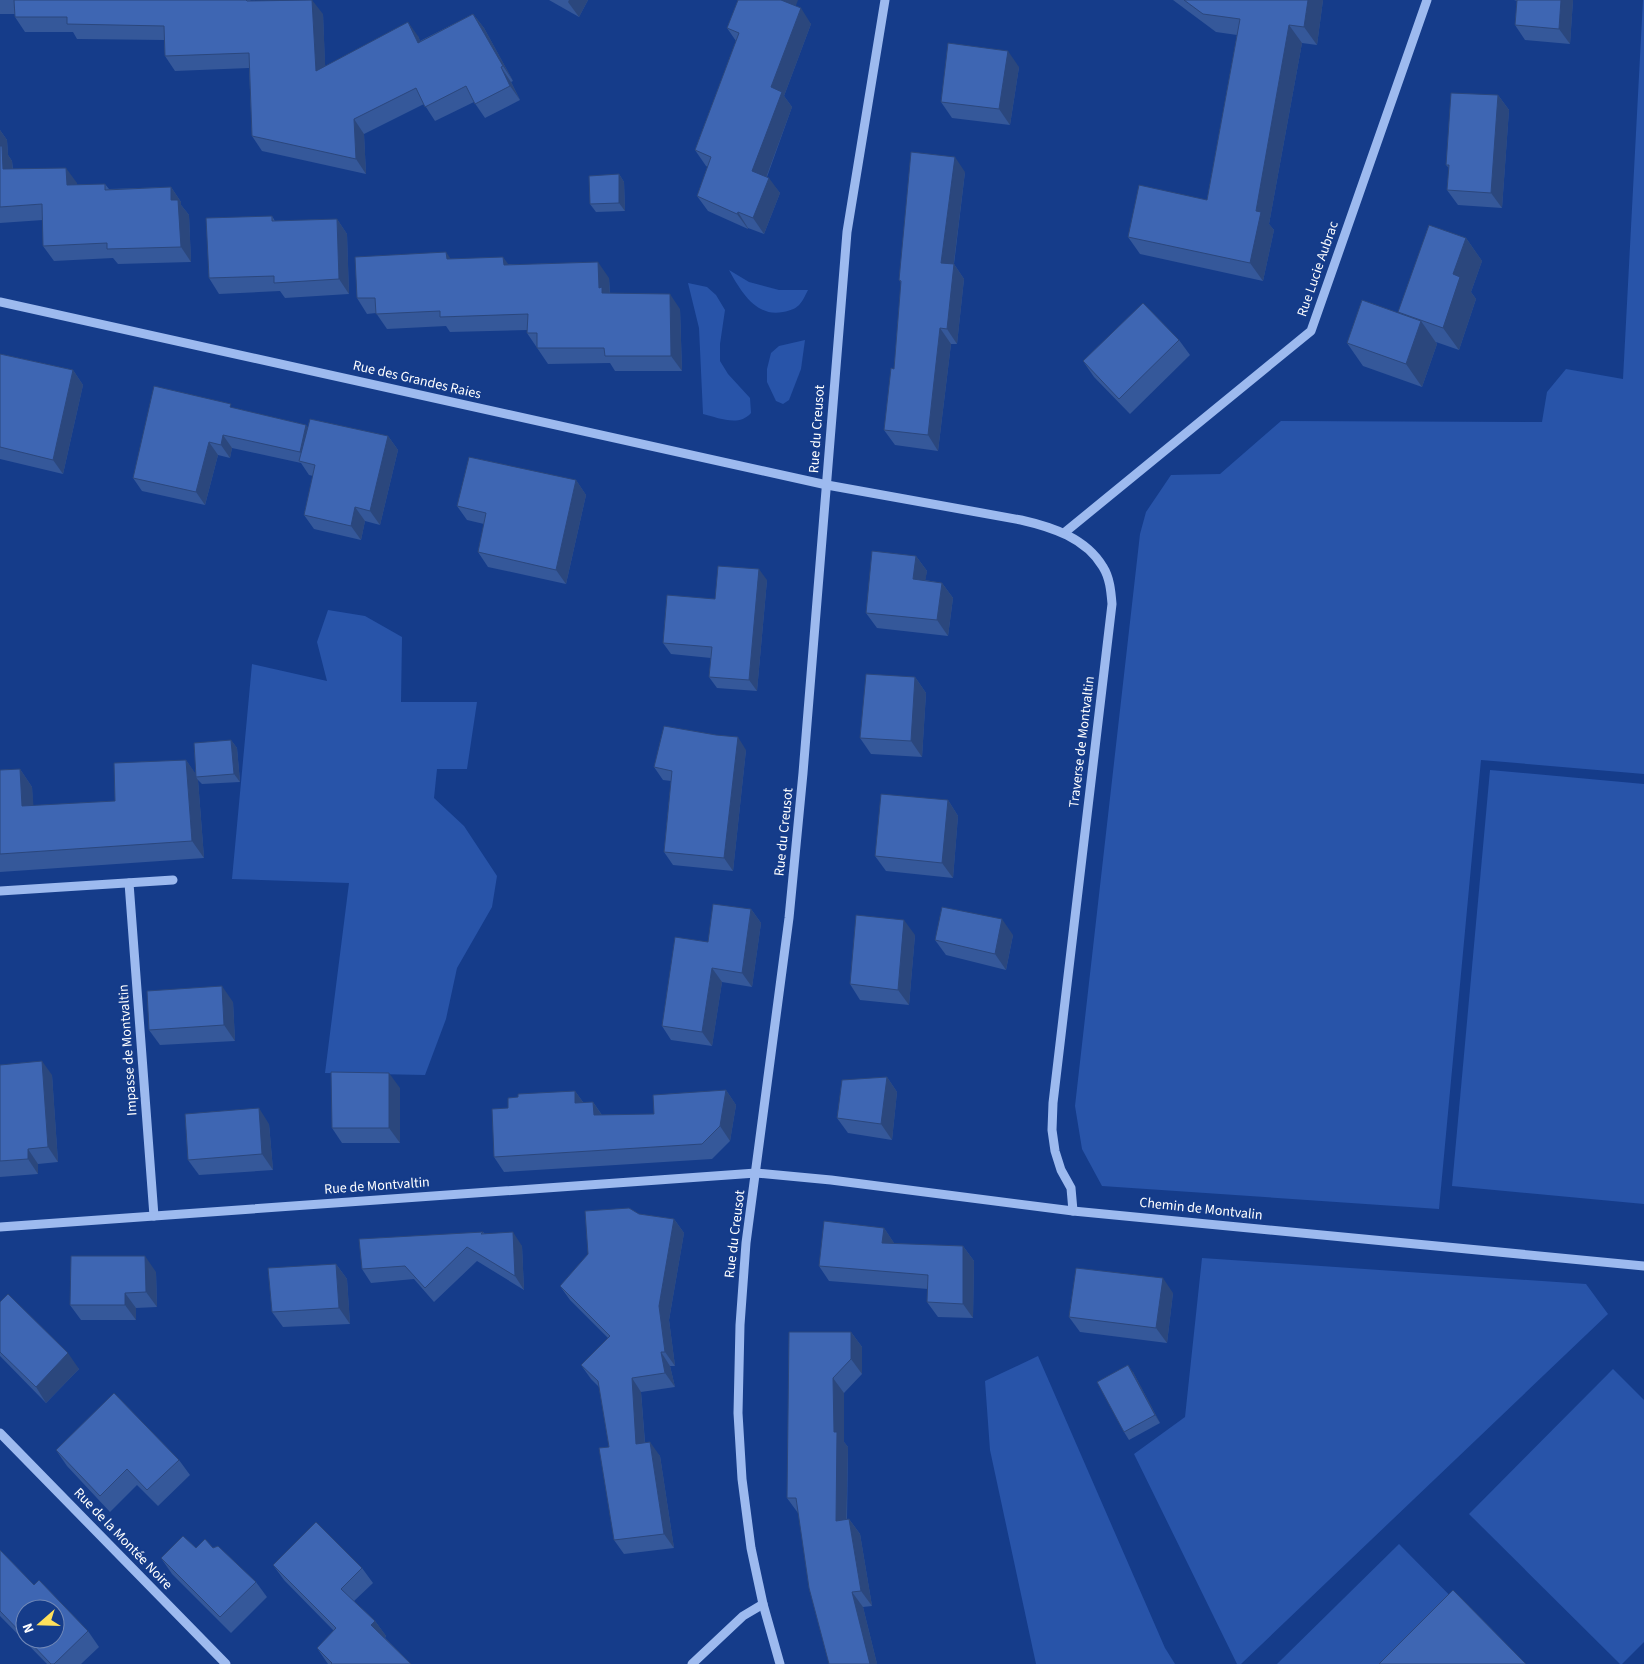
<svg xmlns="http://www.w3.org/2000/svg" width="1644" height="1664" font-family="'Source Sans 3',sans-serif">
<rect width="100%" height="100%" fill="#153c8a"/>
<g fill="#2854a9">
<path d="M1643,0H1644V774L1481,760L1439,1209L1102,1186L1082,1149L1075,1106L1140,534L1146,512L1171,475L1220,474L1281,421L1542,422L1547,392L1566,369L1623,379Z"/>
<path d="M729,270L749,282L779,290H808C801,304 799,309 783,312C756,318 740,290 729,270Z"/>
<path d="M688,283L707,287L716,295L725,310L720,344V361L728,374L750,398L751,413C739,427 719,418 703,414L699,328Z"/>
<path d="M805,340L801,369L789,400L783,404L776,401L767,382V369L771,353L779,346Z"/>
<path d="M328,610L365,616L402,637L401,702H477L467,769H437L434,798L464,826L497,876L492,907L457,968L446,1019L425,1075L325,1073L349,883L232,879L252,664L327,681L317,642Z"/>
<path d="M1490,770L1644,784V1204L1452,1186Z"/>
<path d="M1202,1258L1586,1284L1608,1314L1241,1664H1237L1134,1454L1185,1417Z"/>
<path d="M1038,1356L1165,1648L1175,1664H1036L990,1450L985,1381Z"/>
<path d="M1613,1369L1644,1400V1642L1622,1664H1620L1469,1514Z"/>
<path d="M1399,1544L1474,1620L1429,1664H1277Z"/>
</g>
<g fill="none" stroke-linecap="round" stroke-linejoin="round">
<g stroke="#9dbaef" stroke-width="9">
<path d="M0,302L827,485L1021,520C1052,527 1086,538 1103,567C1110,578 1111,592 1112,604L1053,1103L1052,1130L1055,1151L1061,1170L1071,1188L1073,1211"/>
<path d="M1064,533L1311,331L1427,0"/>
<path d="M129,883L154,1216"/>
<path d="M0,891L173,880"/>
<path d="M0,1227L756,1173L831,1180L1073,1211L1644,1266"/>
<path d="M0,1433L226,1664"/>
<path d="M692,1664L743,1616L763,1604"/>
<path d="M780,1664L763,1604L751,1548L742,1479L738,1413L740,1325L746,1243L789,918L803,773L847,232L885,0"/>
</g>
</g>
<g fill="#35589a" fill-rule="evenodd">
<path d="M0,0H250L251,1L323,14L325,66L418,36L420,41L473,14L484,28L513,81L511,82L520,100L485,118L474,102L435,121L424,104L364,134L366,174L262,151L252,136L249,68L175,71L165,56L164,40L77,39L73,32H25L15,17V14H0Z"/>
<path d="M549,0H588L579,17Z"/>
<path d="M1173,0H1323L1317,45L1302,43L1269,224L1274,230L1263,281L1140,254L1128,237L1207,200L1237,35L1216,32Z"/>
<path d="M1514,0H1573L1570,44L1525,40L1515,25L1517,1Z"/>
<path d="M795,6L811,24L784,96L792,107L767,177L780,193L764,234L748,228V229L708,211L697,196L708,167L706,166L695,150L736,41L727,28Z"/>
<path d="M1019,67L1010,125L952,118L941,102Z"/>
<path d="M1498,95L1509,110L1502,208L1458,205L1447,190L1449,168L1446,165Z"/>
<path d="M0,130L7,140L8,155L12,161L13,169L77,183V185L105,184L109,189L171,187L181,202V205L189,215L191,262L118,264L113,258L54,261L43,246V220L0,223Z"/>
<path d="M965,172L954,264L964,279L957,344H951L938,451L895,445L884,430L894,369L901,283L899,280Z"/>
<path d="M619,174L624,182L625,211L596,212L590,204Z"/>
<path d="M272,216L275,221L337,219L347,234L349,294L285,298L280,291L219,294L209,278Z"/>
<path d="M1466,238L1482,261L1471,292L1476,299L1459,350L1436,342L1437,344L1422,387L1363,366L1347,343L1399,313L1398,312Z"/>
<path d="M451,259L508,264L609,278L610,294L680,309L682,371H615L610,363L548,364L527,333L528,330L450,332L446,326L387,329L376,313L367,314L357,298Z"/>
<path d="M1179,340L1190,355L1130,414L1094,377L1083,361Z"/>
<path d="M0,354L73,370L83,385L63,474L0,459Z"/>
<path d="M234,408L306,425L308,428L388,436L398,450L380,525L365,521L361,540L314,529L304,515L313,476L309,475L301,463L232,448L230,458L218,455L205,505L142,491L133,478Z"/>
<path d="M576,480L586,495L566,584L488,567L478,552L484,524L467,520L457,506Z"/>
<path d="M916,556L927,571L925,580L942,583L953,598L948,636L877,628L866,613Z"/>
<path d="M767,580L757,691L717,688L709,677L711,658L671,654L663,643L715,599Z"/>
<path d="M915,677L926,693L922,757L871,754L860,738Z"/>
<path d="M231,740L237,748L240,782L202,784L198,780L204,858L0,872V770L20,769L32,787L33,806L115,801L186,760L196,775Z"/>
<path d="M746,750L733,871L673,865L664,852L671,781L663,780L654,767Z"/>
<path d="M948,800L958,816L953,878L886,871L875,856Z"/>
<path d="M751,909L761,923L752,987L722,982L712,1046L671,1040L662,1026L708,942Z"/>
<path d="M915,935L909,1005L860,1000L850,984Z"/>
<path d="M1013,935L1006,970L946,955L935,940Z"/>
<path d="M233,1002L235,1041L160,1045L149,1030Z"/>
<path d="M0,1065L52,1075L58,1162L38,1164V1174L0,1177Z"/>
<path d="M887,1077L897,1092L892,1140L848,1133L837,1118Z"/>
<path d="M400,1088V1143H342L332,1128Z"/>
<path d="M726,1090L736,1105L730,1141L712,1159L504,1172L494,1157L508,1108L575,1091L583,1102H593L602,1115L654,1114Z"/>
<path d="M269,1124L273,1170L199,1175L188,1160Z"/>
<path d="M639,1214L674,1219L684,1233L669,1320L675,1366H670L675,1387L641,1392L645,1442L660,1456L674,1548L624,1554L614,1540L609,1447L599,1387L591,1379L581,1365L608,1338L570,1300L560,1286Z"/>
<path d="M884,1228L894,1243V1244L963,1246L974,1261L973,1318L938,1317L927,1302L928,1289L829,1281L819,1266Z"/>
<path d="M483,1232L485,1234L522,1246L524,1290L477,1261L434,1302L414,1279L371,1283L362,1269Z"/>
<path d="M336,1264L347,1279L350,1324L283,1327L272,1312Z"/>
<path d="M156,1272L157,1307L136,1308V1320H81L70,1305Z"/>
<path d="M1173,1293L1167,1343L1080,1332L1069,1317Z"/>
<path d="M0,1302L79,1369L46,1403L0,1356Z"/>
<path d="M851,1332L862,1347V1374L844,1393V1442L848,1447L847,1519H849L860,1534L872,1606L863,1607L877,1664L798,1513L787,1498Z"/>
<path d="M1133,1372L1160,1423L1129,1440L1124,1432Z"/>
<path d="M56,1450L179,1460L190,1475L158,1506L137,1485L110,1512L67,1466Z"/>
<path d="M196,1548H213L256,1582L267,1597L231,1633L172,1574L161,1558Z"/>
<path d="M0,1550L34,1585L88,1631L99,1647L81,1664H47L0,1616ZM25,1609L55,1639H25Z"/>
<path d="M273,1565L362,1568L373,1583L354,1601L375,1621L386,1636L385,1638L411,1664H328L317,1648L334,1631L284,1580Z"/>
</g>
<g fill="#2b477d">
<path d="M312,0L323,14L326,86L316,71Z"/>
<path d="M569,0H588L579,17L568,2Z"/>
<path d="M781,0H798L792,16Z"/>
<path d="M1308,0H1323L1317,45L1304,27Z"/>
<path d="M1561,0H1573L1570,44L1559,29Z"/>
<path d="M801,8L811,24L784,96L792,107L763,186L752,171L771,87Z"/>
<path d="M473,14L484,28L513,81L503,66Z"/>
<path d="M408,22L418,36L428,57L418,43Z"/>
<path d="M1289,25L1302,43L1269,224L1274,230L1263,281L1250,263L1256,211Z"/>
<path d="M1008,51L1019,67L1010,125L999,109Z"/>
<path d="M501,67L511,82L520,100L510,86Z"/>
<path d="M1498,95L1509,110L1502,208L1491,193Z"/>
<path d="M354,119L364,134L366,174L356,159Z"/>
<path d="M0,130L7,140L8,155L12,161L14,184L3,169L0,150Z"/>
<path d="M955,157L965,172L952,278L941,263Z"/>
<path d="M66,168L77,183V200L67,185Z"/>
<path d="M619,174L624,182L625,211L619,203Z"/>
<path d="M769,178L780,193L764,234L753,218Z"/>
<path d="M171,187L181,202V205L189,215L191,262L181,247L171,200Z"/>
<path d="M738,212L748,228V229L737,214Z"/>
<path d="M337,219L347,234L349,294L339,279Z"/>
<path d="M1466,238L1482,261L1471,292L1476,299L1459,350L1443,328L1453,274Z"/>
<path d="M446,252L457,268L447,259Z"/>
<path d="M503,257L514,272L504,265Z"/>
<path d="M598,262L609,278L610,298L602,293L599,288Z"/>
<path d="M954,264L964,279L957,344L947,329Z"/>
<path d="M670,294L680,309L682,371L671,356Z"/>
<path d="M1421,321L1437,344L1422,387L1406,364Z"/>
<path d="M940,328L951,344L938,451L928,435Z"/>
<path d="M73,370L83,385L63,474L53,460Z"/>
<path d="M306,425L315,438L308,463L300,452Z"/>
<path d="M223,435L232,448L230,458L221,445Z"/>
<path d="M388,436L398,450L380,525L370,511Z"/>
<path d="M209,442L218,455L205,505L196,492Z"/>
<path d="M576,480L586,495L566,584L556,570Z"/>
<path d="M355,507L365,521L361,540L351,526Z"/>
<path d="M916,556L927,571L923,594L913,579Z"/>
<path d="M759,569L767,580L757,691L749,680Z"/>
<path d="M942,583L953,598L948,636L937,620Z"/>
<path d="M915,677L926,693L922,757L911,741Z"/>
<path d="M738,737L746,750L733,871L724,858Z"/>
<path d="M231,740L237,748L240,782L234,774Z"/>
<path d="M186,760L198,777H196L198,780L204,858L192,841Z"/>
<path d="M20,769L32,787L35,824L22,806Z"/>
<path d="M948,800L958,816L953,878L942,863Z"/>
<path d="M751,909L761,923L752,987L742,973Z"/>
<path d="M1002,919L1013,935L1006,970L995,954Z"/>
<path d="M904,920L915,935L909,1005L898,990Z"/>
<path d="M712,968L722,982L712,1046L702,1032Z"/>
<path d="M222,986L233,1002L235,1041L224,1025Z"/>
<path d="M42,1061L52,1075L58,1162L48,1147Z"/>
<path d="M389,1073L400,1088V1143L389,1128Z"/>
<path d="M887,1077L897,1092L892,1140L881,1124Z"/>
<path d="M726,1090L736,1105L730,1141L720,1126Z"/>
<path d="M575,1091L585,1105L575,1103Z"/>
<path d="M593,1102L603,1117L594,1115Z"/>
<path d="M259,1108L269,1124L273,1170L262,1154Z"/>
<path d="M28,1149L38,1164V1174L28,1159Z"/>
<path d="M674,1219L684,1233L669,1320L675,1366L665,1352L659,1306Z"/>
<path d="M884,1228L894,1243L892,1258L882,1243Z"/>
<path d="M513,1232L522,1246L524,1290L515,1276Z"/>
<path d="M963,1246L974,1261L973,1318L963,1304Z"/>
<path d="M145,1256L156,1272L157,1307L146,1292Z"/>
<path d="M336,1264L347,1279L350,1324L339,1308Z"/>
<path d="M1163,1278L1173,1293L1167,1343L1156,1328Z"/>
<path d="M125,1293L136,1308V1320L125,1305Z"/>
<path d="M851,1332L862,1347V1374L851,1359Z"/>
<path d="M661,1352L670,1366L675,1387L665,1373Z"/>
<path d="M68,1353L79,1369L46,1403L36,1387Z"/>
<path d="M1128,1365L1133,1372L1160,1423L1155,1415Z"/>
<path d="M632,1378L641,1392L646,1458L636,1444Z"/>
<path d="M833,1378L844,1393V1442L848,1447L846,1536L836,1521Z"/>
<path d="M650,1442L660,1456L674,1548L664,1534Z"/>
<path d="M849,1519L860,1534L872,1606L861,1591Z"/>
<path d="M852,1592L863,1607L877,1664H870Z"/>
<path d="M375,1621L386,1636L382,1641L371,1625Z"/>
</g>
<g fill="#3e66b3" stroke="#2b477d">
<path d="M14,0H246L247,1L312,0L316,71L408,22L418,43L473,14L503,66L501,67L510,86L475,104L466,86L425,107L416,88L354,119L356,159L252,136L249,53L165,56L164,26L67,24V17H15Z"/>
<path d="M738,0H781L801,8L771,87L782,92L752,171L769,178L753,218L738,212L737,214L697,196L711,157L695,150L739,33L727,28Z"/>
<path d="M1184,0H1308L1304,27L1289,25L1256,211L1261,212L1250,263L1128,237L1139,185L1207,200L1240,19L1203,14Z"/>
<path d="M1517,0H1561L1559,29L1515,25Z"/>
<path d="M948,43L1008,51L999,109L941,102Z"/>
<path d="M1451,93L1498,95L1491,193L1447,190L1449,165H1446Z"/>
<path d="M0,146H2L3,169L66,168L67,185L105,184V190L171,187V200H178L181,247L107,249V243L43,246L42,204L0,207Z"/>
<path d="M911,152L955,157L941,263L954,264L947,329L940,328L928,435L884,430L891,368L894,369L901,281L899,280Z"/>
<path d="M619,174V203L590,204L589,176Z"/>
<path d="M272,216V221L337,219L339,279L274,283V276L209,278L206,218Z"/>
<path d="M1429,225L1466,238L1453,274L1460,277L1443,328L1398,312Z"/>
<path d="M446,252L447,259L503,257L504,265L598,262L599,288L602,287V293L670,294L671,356H605L604,348H537V333H527L528,314L440,317V311L376,314L375,298H357L355,257Z"/>
<path d="M1362,300L1421,321L1406,364L1347,343Z"/>
<path d="M1143,303L1179,340L1119,399L1083,361Z"/>
<path d="M0,354L73,370L53,460L0,447Z"/>
<path d="M154,386L231,404L230,407L306,425L300,452L223,435L221,445L209,442L196,492L133,478Z"/>
<path d="M310,419L388,436L370,511L355,507L351,526L304,515L315,465L299,461Z"/>
<path d="M469,457L576,480L556,570L478,552L486,513L457,506Z"/>
<path d="M872,551L916,556L913,579L942,583L937,620L866,613Z"/>
<path d="M718,566L759,569L749,680L709,677L712,647L663,643L667,595L715,599Z"/>
<path d="M866,674L915,677L911,741L860,738Z"/>
<path d="M664,726L716,735L738,737L724,858L664,852L672,771L654,767Z"/>
<path d="M231,740L234,774L196,777L194,743Z"/>
<path d="M186,760L192,841L0,854V770L20,769L22,806L115,801L114,763Z"/>
<path d="M881,794L948,800L942,863L875,856Z"/>
<path d="M713,904L751,909L742,973L712,968L702,1032L662,1026L675,937L708,942Z"/>
<path d="M942,907L1002,919L995,954L935,940Z"/>
<path d="M856,915L904,920L898,990L850,984Z"/>
<path d="M222,986L224,1025L149,1030L147,991Z"/>
<path d="M42,1061L48,1147L28,1149V1159L0,1161V1065Z"/>
<path d="M331,1072L389,1073V1128H332Z"/>
<path d="M887,1077L881,1124L837,1118L842,1080Z"/>
<path d="M726,1090L720,1126L702,1144L494,1157L492,1109L508,1108V1098L518,1097V1094L575,1091V1103L593,1102L594,1115L654,1114L653,1095Z"/>
<path d="M259,1108L262,1154L188,1160L185,1114Z"/>
<path d="M629,1208L639,1214L674,1219L659,1306L665,1352H661L665,1373L632,1378L636,1444L650,1442L664,1534L614,1540L599,1448L609,1447L598,1381L581,1365L610,1336L560,1286L588,1254L585,1211Z"/>
<path d="M824,1221L884,1228L882,1243L963,1246V1304L927,1302L928,1275L819,1266Z"/>
<path d="M483,1232L481,1234L513,1232L515,1276L467,1247L425,1288L405,1266L362,1269L359,1239Z"/>
<path d="M71,1256H145L146,1292L125,1293V1305H70Z"/>
<path d="M336,1264L339,1308L272,1312L268,1268Z"/>
<path d="M1076,1268L1163,1278L1156,1328L1069,1317Z"/>
<path d="M8,1294L68,1353L36,1387L0,1352V1302Z"/>
<path d="M789,1332H851V1359L833,1378L834,1432H837L836,1521L849,1519L861,1591L852,1592L870,1664H829L809,1588L796,1498H787Z"/>
<path d="M1128,1365L1155,1415L1124,1432L1097,1382Z"/>
<path d="M114,1393L179,1460L147,1490L127,1469L100,1496L56,1450Z"/>
<path d="M316,1522L362,1568L341,1589L375,1621L371,1625L411,1664H331L332,1663L317,1648L336,1628L273,1565Z"/>
<path d="M183,1536L196,1548L205,1539L213,1548L218,1546L256,1582L220,1617L161,1558Z"/>
<path d="M0,1550L34,1585L39,1580L88,1631L54,1664H51L27,1639H55V1609H25V1637L0,1611Z"/>
<path d="M1453,1590L1526,1664H1379Z"/>
</g>
<g text-anchor="middle" dominant-baseline="central" stroke-width="4" stroke-linejoin="round" paint-order="stroke">
<g font-size="14" fill="#fff" stroke="#153c8a">
<text transform="translate(1318 269) rotate(-71)">Rue Lucie Aubrac</text>
<text transform="translate(417 380) rotate(13)">Rue des Grandes Raies</text>
<text transform="translate(817 429) rotate(-86)">Rue du Creusot</text>
<text transform="translate(1082 742) rotate(-83)">Traverse de Montvaltin</text>
<text transform="translate(784 832) rotate(-84)">Rue du Creusot</text>
<text transform="translate(128 1050) rotate(-94)">Impasse de Montvaltin</text>
<text transform="translate(377 1186) rotate(-4)">Rue de Montvaltin</text>
<text transform="translate(1201 1209) rotate(6)">Chemin de Montvalin</text>
<text transform="translate(735 1234) rotate(-83)">Rue du Creusot</text>
<text transform="translate(123 1539) rotate(46)">Rue de la Montée Noire</text>
</g>
</g>
<g transform="translate(40 1624) rotate(250)"><circle r="24" fill="#153c8a" stroke="#738ab9"/>
<path d="M0-4L9 19L0 12L-9 19Z" fill="#ffe15b"/>
<text y="-8" font-size="14" font-weight="bold" text-anchor="middle" fill="#ffffff">N</text>
</g>
</svg>
